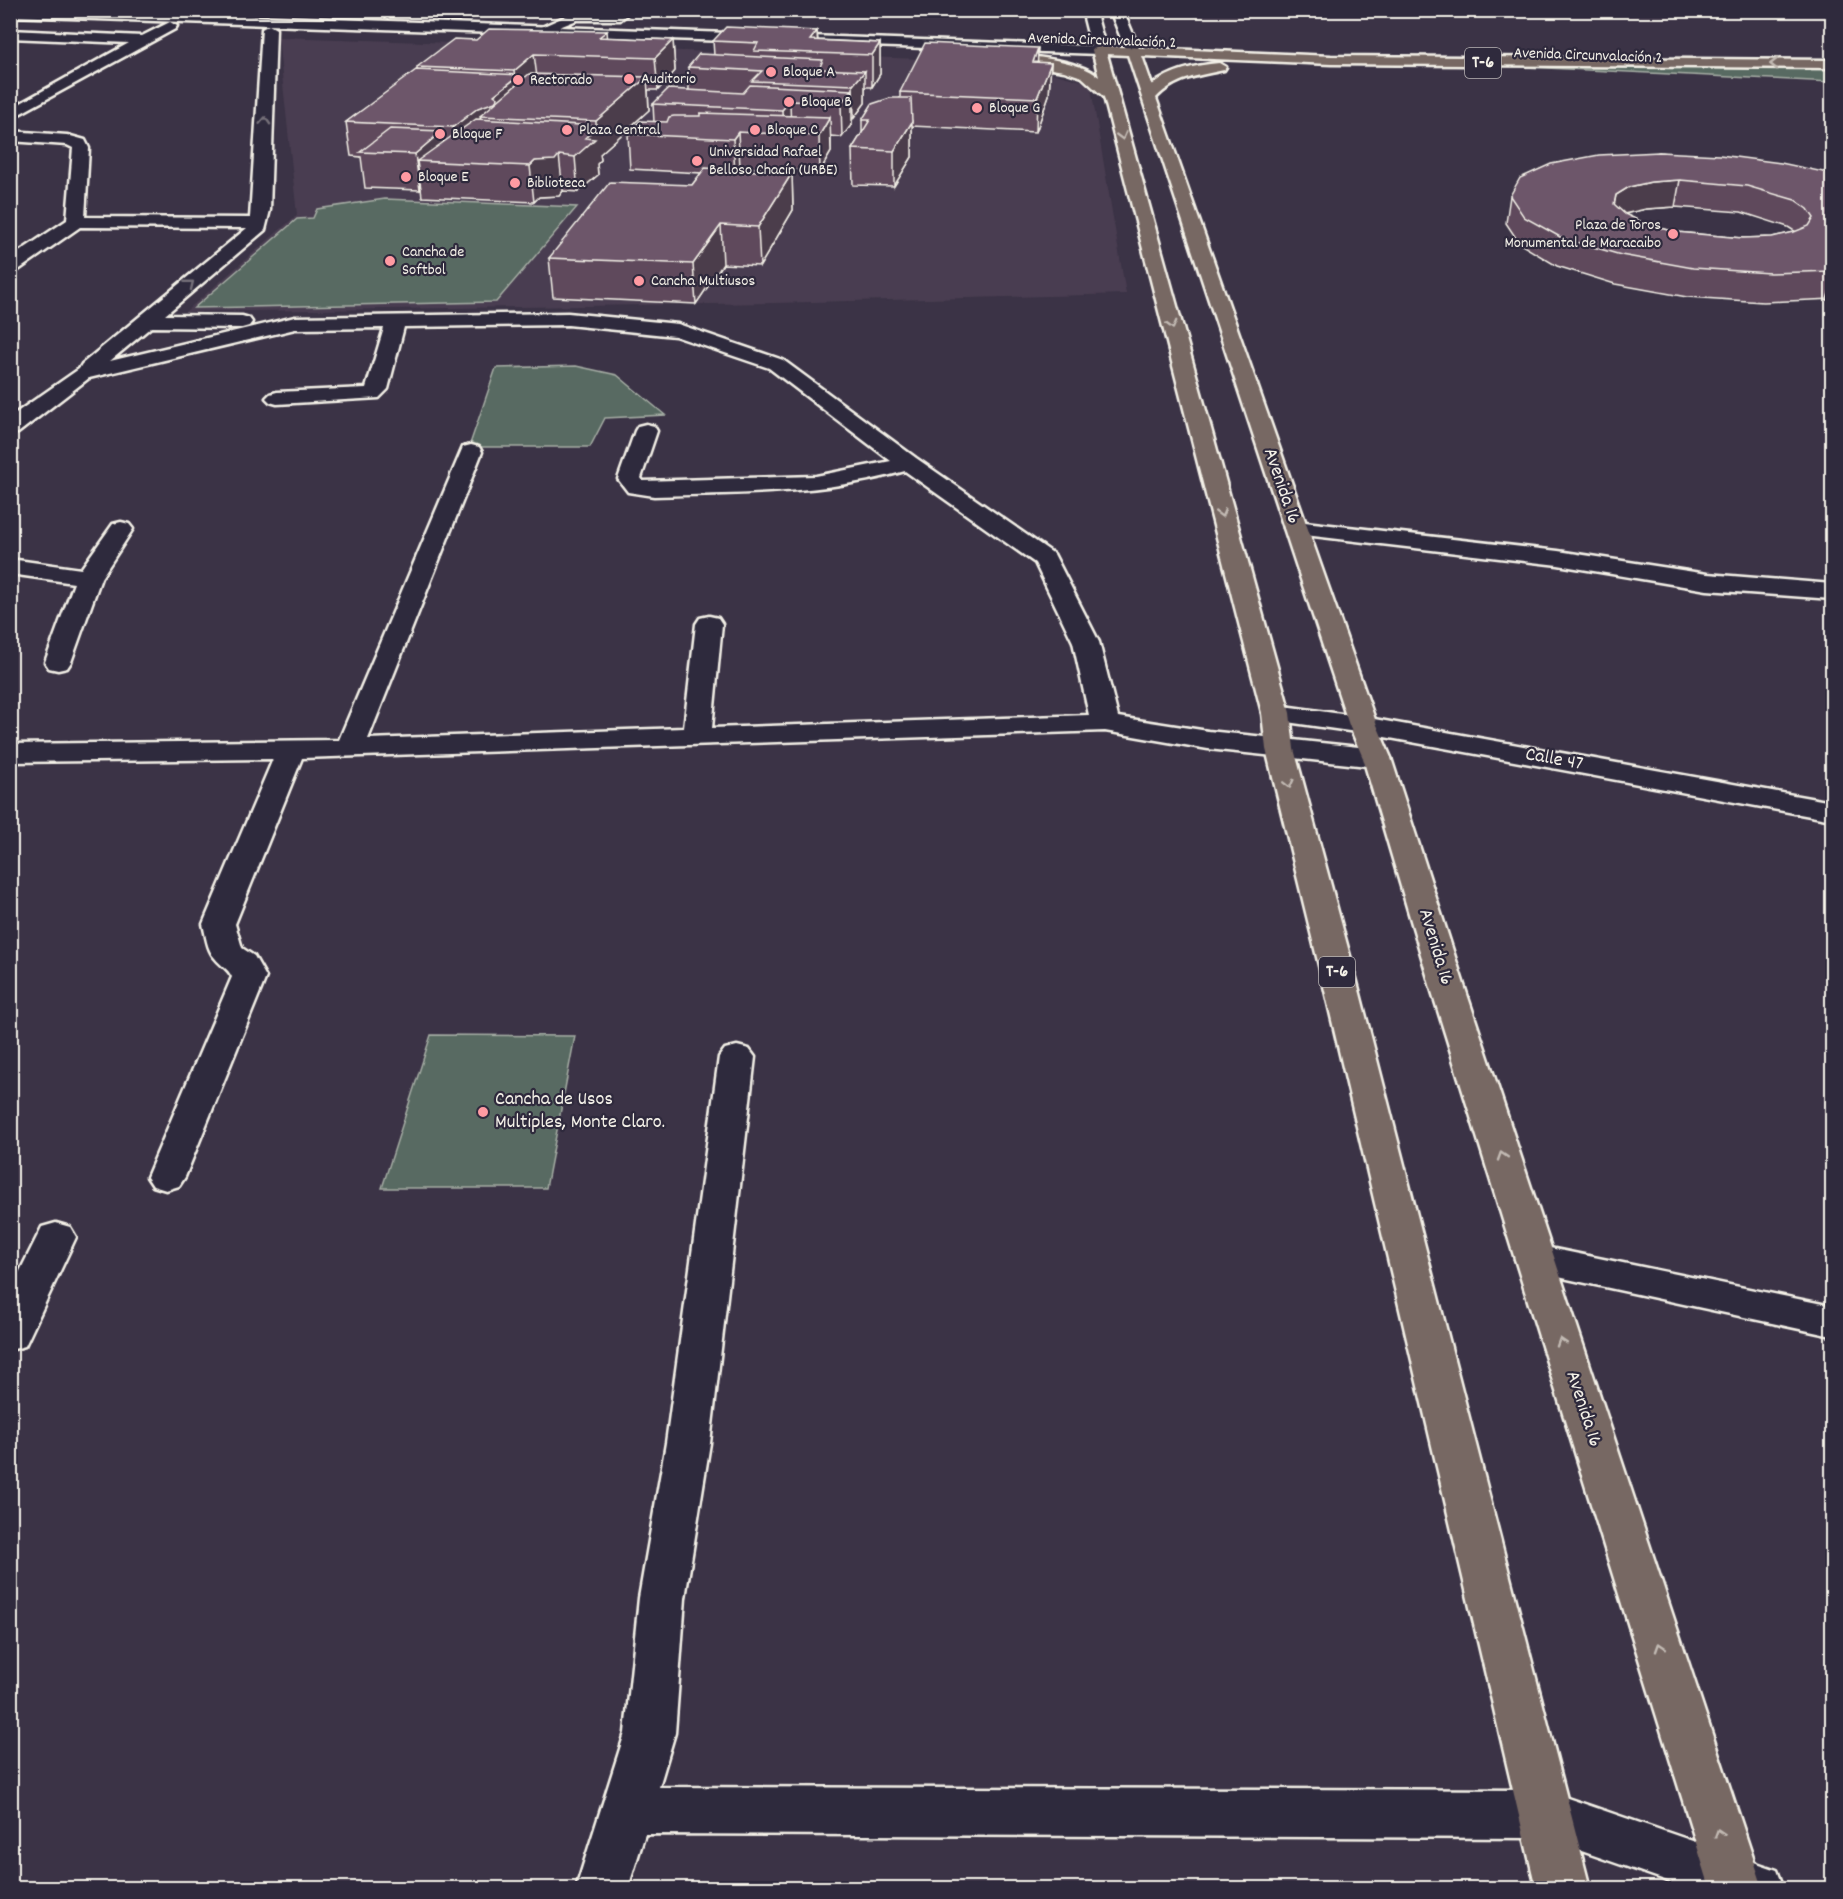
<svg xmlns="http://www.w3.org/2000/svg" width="1843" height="1899" font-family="Dekko,sans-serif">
<rect width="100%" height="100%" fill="#3b3346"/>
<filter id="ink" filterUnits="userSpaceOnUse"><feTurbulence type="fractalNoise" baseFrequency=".0167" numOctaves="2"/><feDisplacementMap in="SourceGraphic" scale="12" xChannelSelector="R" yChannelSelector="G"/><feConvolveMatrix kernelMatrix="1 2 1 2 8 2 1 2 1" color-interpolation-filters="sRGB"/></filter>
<g filter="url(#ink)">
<path fill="#4a3e51" d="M278,37L1008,62L1090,83L1126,294L772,303L185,312L297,215Z"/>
<g fill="#596a62" stroke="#a6aea5" stroke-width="1.5">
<path d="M1526,67L1832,68V82Z"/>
<path d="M385,199L577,207L496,302L194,308L297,219L313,218L317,209Z"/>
<path d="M576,366L617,375L665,415L605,418L590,447H469L496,368Z"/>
<path d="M431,1035L575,1036L546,1188H382Z"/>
</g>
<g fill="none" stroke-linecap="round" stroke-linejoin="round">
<g stroke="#f4f1e8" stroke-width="5">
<g id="street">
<path d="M616,10H632L620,20H577L542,34L535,30L575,12L612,13Z"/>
<path d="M170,22L177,26L175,29L10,119V109L129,43L10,38V30L142,36Z"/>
<path d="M269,25L276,29L270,210L265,230L165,315L242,316L249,318L252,322L249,326L242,328L151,327L110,361L295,317L568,313L678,324L783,360L916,458L1054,554L1099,642L1118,717L1208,731L1377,749L1387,752L1391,758L1387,764L1377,767L1208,749L1105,731L302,758L235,924L242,948L254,956L266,977L185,1177L179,1186L166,1190L153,1186L147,1177L232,977C228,968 221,966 215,958C207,950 206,935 203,924L273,759L10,762V744L339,740L463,447L471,445L479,447L482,452L368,739L684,728L696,624L700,618L709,616L718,618L722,624L712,728L1089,715L1073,642L1035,563L905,471C822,495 739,493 654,496L628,492L618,479L635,431L638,426L646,424L654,426L657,431L641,478L643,481L816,476L891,461L769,368L675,336L568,325L404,327L388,389L379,398L277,404L270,402L266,398L270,394L277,392L366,388L384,328L295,329L89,378L18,433L10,434V417L79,369L82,364L247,228L80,227L17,271L10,272V258L67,220L73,148L67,145L10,141V131L67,135L85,140L89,148L85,217L250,218L262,29Z"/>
<path d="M1296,521L1558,551L1707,574L1832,584V599L1707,590L1558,565L1288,533L1284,528L1288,523Z"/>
<path d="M121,522L129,524L133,529L101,578L71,662L67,668L58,670L49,668L45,662L74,583L10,574V559L81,569L113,524Z"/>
<path d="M1276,705L1363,717L1832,802V820L1363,733L1266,719L1262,713L1266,707Z"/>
<path d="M737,1046L749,1049L755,1057L710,1443L685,1598L675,1733L659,1787L1544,1790L1777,1870L1784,1888H1688L1544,1838L645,1834L628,1888H576L625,1733L639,1598L666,1443L719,1057L725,1049Z"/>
<path d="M56,1223L70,1227L76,1237L25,1346L10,1350V1291L42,1227Z"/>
<path d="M1535,1245L1832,1306V1336L1521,1269L1515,1259L1521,1249Z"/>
</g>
</g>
<g stroke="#f4f1e8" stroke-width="5">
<g id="secondary">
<path d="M10,10H79L1091,46L1082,10H1095L1106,50L1099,54L10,16Z"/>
<path d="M1110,10H1123L1140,51L1138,54L1133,55L1126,51Z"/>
</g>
</g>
<g stroke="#f4f1e8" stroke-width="5">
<path id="highway" d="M1099,46L1331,56L1832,60V68L1331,64L1142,56L1152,85C1172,70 1195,65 1219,63L1226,67L1224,70C1198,76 1176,77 1156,98L1377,725L1391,758L1464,985L1763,1888H1710L1430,985L1363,758L1349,725L1128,55L1107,54L1290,713L1294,749L1356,978L1590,1888H1536L1322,978L1266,749L1262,713L1104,97L1082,77L1064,71L995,60L988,56L995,52C1024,56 1077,58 1099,77L1092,50Z"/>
</g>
<use href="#street" fill="#2f2a3d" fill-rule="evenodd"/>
<use href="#secondary" fill="#2f2a3d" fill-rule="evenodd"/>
<use href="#highway" fill="#776864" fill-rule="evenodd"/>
</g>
<g fill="#5e4a5c" stroke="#f4f1e8" stroke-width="1.5" fill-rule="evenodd">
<path d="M607,31V38L673,40L675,71L658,90H648L649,110L600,154L601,160L597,164L598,175L578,192L563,191L559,196L539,197L534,202L422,197L421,189L420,190L365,188L361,157L351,156L346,122L417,71V67Z"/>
<path d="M817,31L818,40L880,43V74L872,87H865V103L854,118H852V124L842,137L831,136V152L820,171L740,167L738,170L792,173L793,210L760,266L723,264L696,304L553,297L549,258L692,185L701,173L630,169L628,134L654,122L653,104L689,90L688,67L714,55L713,41Z"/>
<path d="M1038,63H1051L1049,95L1036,132L912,126V157L894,186L853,185L852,149L862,133V120L900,98V92Z"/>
<path d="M1659,152L1833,174V299L1763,302L1687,297L1615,284L1557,266L1520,244L1506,223L1510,196ZM1675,207L1741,212L1788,227L1796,232L1772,237L1743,238L1676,232L1646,224L1624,214L1646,209Z"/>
</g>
<g fill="#4c3c4b" stroke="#f4f1e8" stroke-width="1.5">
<path d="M607,31L609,56L599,37Z"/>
<path d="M817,31L818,53L810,40Z"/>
<path d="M673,40L675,71L658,90L655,58Z"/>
<path d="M880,43V74L872,87V55Z"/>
<path d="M1038,48L1037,79L1033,62Z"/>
<path d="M534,54L538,85L480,116L483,141L457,162L453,127L515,79L514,71Z"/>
<path d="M1051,63L1049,95L1036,132L1037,98Z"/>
<path d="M865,71V103L854,118L853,85Z"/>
<path d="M647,77L649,110L600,154L601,160L597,164L598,175L578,192L575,157L585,138L596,127V121Z"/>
<path d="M852,90V124L842,137L841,103Z"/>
<path d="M790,101L791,134H783L782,110Z"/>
<path d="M830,117L831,152L820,171L819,136Z"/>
<path d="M912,122V157L894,186V151Z"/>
<path d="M442,131L446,162L417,161L421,189L420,190L415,154Z"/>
<path d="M738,132L740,167L735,174L733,139Z"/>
<path d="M559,155L563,191L559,196L539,197L534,202L530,166L535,161Z"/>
<path d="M792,173L793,210L760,266L758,227Z"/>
<path d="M1680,180L1675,207L1646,209L1624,214L1611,222L1616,195L1629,187L1651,182Z"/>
<path d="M721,225L723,264L696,304L693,264Z"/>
<path d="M1833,279V299L1827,300Z"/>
</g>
<g fill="#6d566b" stroke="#f4f1e8" stroke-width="1.5" fill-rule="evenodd">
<path d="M726,27L817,31L810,40L880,43L872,55L754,51L758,43L713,41Z"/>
<path d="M489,29L607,31L599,37L673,40L655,58L534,54L514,71L417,67L454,39L476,40Z"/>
<path d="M925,43L1038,48L1033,62L1051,63L1037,98L900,92Z"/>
<path d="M699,54L823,60L819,69L865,71L853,85L752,81L762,71L688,67Z"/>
<path d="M416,70L520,75L494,95L498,98L495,102L478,108L453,127L346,122Z"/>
<path d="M529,74L647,77L596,121L480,116Z"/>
<path d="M750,85L852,90L841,103L790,101L782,110L653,104L668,89L743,93Z"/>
<path d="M890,98H911L912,122L894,151L852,149L870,120H862L872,104Z"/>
<path d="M700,113L830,117L819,136L738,132L733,139L628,134L640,121L667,122L669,117L674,116H700Z"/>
<path d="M476,119L598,126L585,138L595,139L575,157L559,155L555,160L535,161L530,166L417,161Z"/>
<path d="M390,129L442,131L415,154L360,152Z"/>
<path d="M1659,152L1720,155L1781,163L1833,174V271L1770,273L1693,268L1621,255L1562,238L1524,217L1510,196L1520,178L1551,164L1599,155ZM1680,180L1747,186L1795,200L1808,209L1814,218L1809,226L1794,232L1772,237L1743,238L1676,232L1646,224L1625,214L1614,204L1616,195L1629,187L1651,182Z"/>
<path d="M705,168L792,173L758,227L721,225L693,264L549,258L610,182L692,185Z"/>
</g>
<defs><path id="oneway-chevron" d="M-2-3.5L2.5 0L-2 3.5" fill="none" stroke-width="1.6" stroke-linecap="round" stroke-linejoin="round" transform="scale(1.5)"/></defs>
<g stroke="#c2bab3">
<use href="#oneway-chevron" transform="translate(1774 64) rotate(-180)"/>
<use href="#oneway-chevron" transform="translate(1122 136) rotate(75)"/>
<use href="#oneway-chevron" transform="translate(1172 325) rotate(75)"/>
<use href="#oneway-chevron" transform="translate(1221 513) rotate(75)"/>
<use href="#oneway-chevron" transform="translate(1289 784) rotate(76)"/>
<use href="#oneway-chevron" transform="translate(1502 1156) rotate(-108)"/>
<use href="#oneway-chevron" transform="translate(1561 1342) rotate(-108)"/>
<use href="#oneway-chevron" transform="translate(1660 1647) rotate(-108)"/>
<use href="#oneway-chevron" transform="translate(1719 1833) rotate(-108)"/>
</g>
<g stroke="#747079">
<use href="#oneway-chevron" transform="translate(265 121) rotate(-87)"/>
<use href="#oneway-chevron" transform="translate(190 284) rotate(-39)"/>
</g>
</g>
<g fill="#ff9aa2" stroke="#2f2a3d" stroke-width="2">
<circle cx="771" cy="72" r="6"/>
<circle cx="629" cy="79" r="6"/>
<circle cx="518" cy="80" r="6"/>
<circle cx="789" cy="102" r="6"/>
<circle cx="977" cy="108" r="6"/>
<circle cx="567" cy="130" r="6"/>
<circle cx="755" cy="130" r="6"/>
<circle cx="440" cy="134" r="6"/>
<circle cx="697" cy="161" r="6"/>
<circle cx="406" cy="177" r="6"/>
<circle cx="515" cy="183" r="6"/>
<circle cx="1673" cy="234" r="6"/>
<circle cx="390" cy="261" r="6"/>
<circle cx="639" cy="281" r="6"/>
<circle cx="483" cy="1112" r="6"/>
</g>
<g text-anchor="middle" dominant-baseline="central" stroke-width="4.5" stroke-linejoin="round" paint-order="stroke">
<g font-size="16" fill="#f4f1e8" stroke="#2f2a3d">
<text transform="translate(1102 41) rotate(2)">Avenida Circunvalación 2</text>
<text transform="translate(1588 56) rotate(2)">Avenida Circunvalación 2</text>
</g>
<g font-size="16" fill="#f4f1e8" stroke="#2f2a3d" text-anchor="start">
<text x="783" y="72">Bloque A</text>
<text x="641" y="79">Auditorio</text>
<text x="530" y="80">Rectorado</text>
<text x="801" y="102">Bloque B</text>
<text x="989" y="108">Bloque G</text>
<text x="579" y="130">Plaza Central</text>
<text x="767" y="130">Bloque C</text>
<text x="452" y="134">Bloque F</text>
<text x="709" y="152">Universidad Rafael<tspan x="709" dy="18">Belloso Chacín (URBE)</tspan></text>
<text x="418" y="177">Bloque E</text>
<text x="527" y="183">Biblioteca</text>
<text x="1661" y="225" text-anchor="end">Plaza de Toros<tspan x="1661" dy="18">Monumental de Maracaibo</tspan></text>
<text x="402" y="252">Cancha de<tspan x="402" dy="18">Softbol</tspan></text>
<text x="651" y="281">Cancha Multiusos</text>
</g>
<g fill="#2f2a3d" stroke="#b9b5b5" stroke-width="1.5">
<rect x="1465" y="48" width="36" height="30" rx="4.5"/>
<rect x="1319" y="957" width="36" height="30" rx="4.5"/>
</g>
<g font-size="18" font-weight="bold" fill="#f4f1e8">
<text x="1483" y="63">T-6</text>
<text x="1337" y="972">T-6</text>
</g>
<g font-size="20" fill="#f4f1e8" stroke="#2f2a3d">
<text transform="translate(1281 486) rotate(71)">Avenida 16</text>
<text transform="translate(1554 760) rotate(10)">Calle 47</text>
<text transform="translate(1435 947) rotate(73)">Avenida 16</text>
<text transform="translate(1583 1409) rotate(72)">Avenida 16</text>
</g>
<g font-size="20" fill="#f4f1e8" stroke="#2f2a3d" text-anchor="start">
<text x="495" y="1100">Cancha de Usos<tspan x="495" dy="23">Multiples, Monte Claro.</tspan></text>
</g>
</g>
<rect width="1843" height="1899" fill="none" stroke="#2f2a3d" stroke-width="36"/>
<rect x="18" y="18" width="1807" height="1863" fill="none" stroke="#f4f1e8" stroke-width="2" filter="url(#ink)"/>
</svg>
